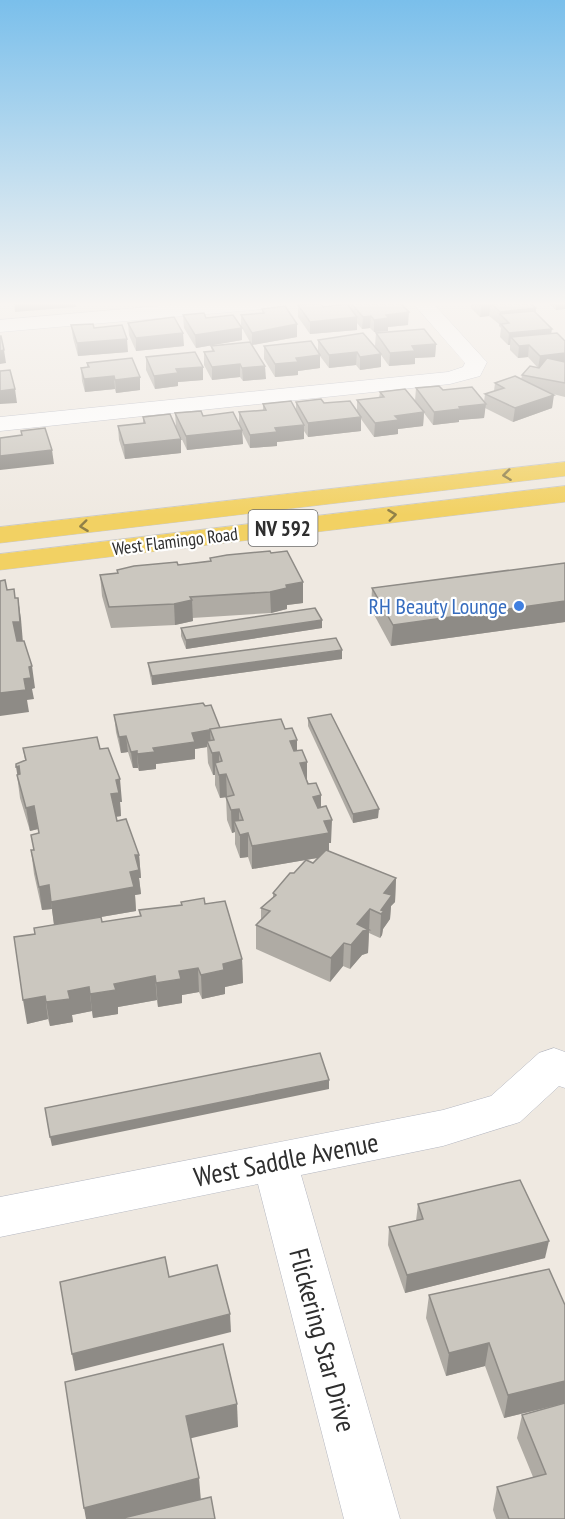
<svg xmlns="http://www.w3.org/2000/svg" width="565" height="1519" font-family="'PT Sans Narrow',sans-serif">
<rect width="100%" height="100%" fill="#efe9e1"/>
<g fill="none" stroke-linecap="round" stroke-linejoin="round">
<g stroke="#b4b7c1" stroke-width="1">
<g id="minor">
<path d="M205,302H284L275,308L0,332V320Z"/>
<path d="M412,302H432L483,358L487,362L480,376L450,384L0,431V417L448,372L463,367L465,363Z"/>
<path d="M554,1048L565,1052V1088L559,1086L520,1122L443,1146L301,1175L400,1519H344L258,1184L0,1237V1197L443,1110L491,1096L539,1053Z"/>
</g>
</g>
<g stroke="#c9c9c9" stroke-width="1">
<g id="major">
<path d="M565,462V476L0,543V527Z"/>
<path d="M565,486V502L0,570V554Z"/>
</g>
</g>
<use href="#minor" fill="#fff" fill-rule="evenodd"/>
<use href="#major" fill="#f2d163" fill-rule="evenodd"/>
</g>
<g fill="#afaba4">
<path d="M348,302H399L408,325L388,327V331L374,332L370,328L362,329L357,323V330L310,334L298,317V305L323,307L348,306Z"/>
<path d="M469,302H529L536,308L535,313L551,333L565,341V397L553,394L552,408L513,422L485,408L484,418L459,420V422L433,425L424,413L423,426L398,429V434L374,437L361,419V431L308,437L304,431V439L277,442V446L250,448L242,432L243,444L187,450L176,427L175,413L239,424V412L263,410V404L296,410V402L324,403L357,411V400L379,398L380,392L415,401L416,388L443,390L484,402L485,394L494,391L495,383L521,380L522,375L538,368L528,357L518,358L510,350V345H508L500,337L501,328L499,326V324L489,316L480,317L471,308V303Z"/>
<path d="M549,302H565V309L556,310L549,304Z"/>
<path d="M262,309L297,337L252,345L266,379L243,381L240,377L212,380L204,365V352L212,351L211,346L250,342L242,328V340L196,348L184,328L183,315L206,318L241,327V315L262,313Z"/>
<path d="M128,323L184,346L136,351L129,335Z"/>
<path d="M71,325L128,352L78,356L73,338Z"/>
<path d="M376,333L436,344L435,357L415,358V364L389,366L381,355V367L360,370L356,365L329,368L320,356V368L298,371V375L275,377L264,359V346L318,352V340L380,353L375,346Z"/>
<path d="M146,357L203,367V380L178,382V386L155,389L146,370Z"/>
<path d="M87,363L140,377V390L116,393L115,389L85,392L82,381L81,368L87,367Z"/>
<path d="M143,417L181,453L125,459L119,440L118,426L143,423Z"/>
<path d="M271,553L303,603L287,605V609L271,613L192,618L193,621L175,625L111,628L102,596L100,575L117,573V570L178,565L210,561V558Z"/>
<path d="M565,563V622L391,646L371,609L372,588Z"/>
<path d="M322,620V628L186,649L181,636V628Z"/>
<path d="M342,659L152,685L149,671L148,663Z"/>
<path d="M205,706L220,728L285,729L297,750L307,780L321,807L331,843H329V851L396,878L395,902L391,906L390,919L383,929L382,935L380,938L369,933L368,953L362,955L350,969L343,966L330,982L256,949V925L261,919V908L273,898V893L294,873L313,863L317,858L252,869L248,857L240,858L235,844V832L232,833L227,820L226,797L220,798L215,785V775H213L208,763L207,747L195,749V759L156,764V769L139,771L138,768H133L128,752L121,753L116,732L114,715Z"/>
<path d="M308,718L378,818L353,823L308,726Z"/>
<path d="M23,748L100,749L122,802H120L121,816L116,817L117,821L139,855L141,878H139L141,894L135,895L136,911L101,917L102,922L140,916L139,910L181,905V902L205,904L242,959L243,983L225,987V994L202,999L199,992L182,995V1003L158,1007L157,1000L118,1007V1014L93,1018L92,1011L72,1015L73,1022L50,1026L48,1019L27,1024L35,934L54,924L52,909L42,910L34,874L31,850H34L38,833V829L30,831L20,798L17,775L25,760Z"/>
<path d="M418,1204L545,1258L405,1293L388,1245L389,1227L416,1221Z"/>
<path d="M549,1269L565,1519H496L493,1510L497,1487L533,1477L517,1438L522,1415L558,1405L504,1418L485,1366L446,1376L426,1318L429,1295Z"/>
</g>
<g fill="#8e8b86">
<path d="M14,302H76V307L15,312Z"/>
<path d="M557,302H565V309L556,310Z"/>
<path d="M491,303L489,316L480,317L481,304Z"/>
<path d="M536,308L535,321L500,314L499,324L500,312Z"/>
<path d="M409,312L408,325L388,327V331L374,332V320L386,315Z"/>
<path d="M371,316L370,328L362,329L363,317Z"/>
<path d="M357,317V330L310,334V322Z"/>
<path d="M297,324V337L252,345V333Z"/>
<path d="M242,328V340L196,348L195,335Z"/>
<path d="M552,329L550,341L511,337L510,345H508L509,333Z"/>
<path d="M183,333L184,346L136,351V338Z"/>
<path d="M127,339L128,352L78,356L77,343Z"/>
<path d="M436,344L435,357L415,358V364L389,366L390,353L412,346Z"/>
<path d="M529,345L528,357L518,358L519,346Z"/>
<path d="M4,350L6,363L0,364V351Z"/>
<path d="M357,352L356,365L329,368V355Z"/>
<path d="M565,353V366L538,369L540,356Z"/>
<path d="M381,354V367L360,370V357Z"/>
<path d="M320,355V368L298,371V375L275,377V364L296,358Z"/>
<path d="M240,364V377L212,380V367Z"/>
<path d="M265,366L266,379L243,381L242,368Z"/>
<path d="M203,367V380L178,382V386L155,389L154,376L176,369Z"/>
<path d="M114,376L115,389L85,392L84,379Z"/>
<path d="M140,377V390L116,393L115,380Z"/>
<path d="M15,389L17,403L0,404V391Z"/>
<path d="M554,395L552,408L513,422L515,408Z"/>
<path d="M486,404L484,418L459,420V422L433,425L434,412L459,407Z"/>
<path d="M424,412L423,426L398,429V434L374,437L375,423L395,416Z"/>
<path d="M361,417V431L308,437V423Z"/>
<path d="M304,425V439L277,442V446L250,448V435L275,428Z"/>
<path d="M242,430L243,444L187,450L186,436Z"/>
<path d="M181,439V453L125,459L124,445Z"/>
<path d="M52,450L54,464L0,470V456Z"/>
<path d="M303,582V603L287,605V609L271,613L270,592L286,585Z"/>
<path d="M18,598L21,619L23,643L16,644L13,622Z"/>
<path d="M192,600L193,621L175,625L174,604Z"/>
<path d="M565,601V622L391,646L393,625Z"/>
<path d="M322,620V628L186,649V640Z"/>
<path d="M342,650V659L152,685V676Z"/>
<path d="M32,666L35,688L32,689L34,699L27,700L29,712L0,716V693L24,679L29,667Z"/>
<path d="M210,730L211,747L207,741V747L195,749V759L156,764V769L139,771L137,754L192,733Z"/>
<path d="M126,736L128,752L121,753L119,737Z"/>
<path d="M297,740V762L290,741Z"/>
<path d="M137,751L138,768H133L131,752Z"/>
<path d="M219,752V774L215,763V775H213L212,753Z"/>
<path d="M307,762V784L300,763Z"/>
<path d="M19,766L23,789L18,779L16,767Z"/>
<path d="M226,774L227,797L220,798L219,775Z"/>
<path d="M120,779L122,802H120L121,816L113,817L111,794L116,780Z"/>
<path d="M321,795V818L313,797Z"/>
<path d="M34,806L38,829L30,831L26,808Z"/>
<path d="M239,809V832L234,821L235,832L232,833L231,810Z"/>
<path d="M379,809L378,818L353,823V814Z"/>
<path d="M332,820L331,843H329V856L252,869V846L324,821Z"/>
<path d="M248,833V857L240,858V835Z"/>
<path d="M135,855H139L141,878H139L141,894L135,895L136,911L54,925L51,902L130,872Z"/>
<path d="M396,878L395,902L391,906L390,919L383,929L382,935L380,938L381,914H380L384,893Z"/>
<path d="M49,885L52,909L42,910L39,887Z"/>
<path d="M370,909L368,953L362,955L350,969L351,945L357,924Z"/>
<path d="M344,943L343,966L330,982L331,958Z"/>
<path d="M242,959L243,983L225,987V994L202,999L201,975L223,964Z"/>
<path d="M198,968L199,992L182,995V1003L158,1007L156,983L179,971Z"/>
<path d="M155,976L157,1000L118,1007V1014L93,1018L90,994L114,984Z"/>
<path d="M89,987L92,1011L72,1015L73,1022L50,1026L46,1002L68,991Z"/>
<path d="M45,996L48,1019L27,1024L23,1000Z"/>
<path d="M329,1080V1089L52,1146L50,1137Z"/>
<path d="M549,1241L545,1258L405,1293L407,1275Z"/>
<path d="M230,1314L231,1332L75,1371L72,1354Z"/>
<path d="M489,1343L485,1366L446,1376L449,1353Z"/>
<path d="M565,1381V1403L504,1418L508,1395Z"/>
<path d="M237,1404L238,1427L188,1439L186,1416Z"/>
<path d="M199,1478L201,1501L130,1519H86L84,1508Z"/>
</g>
<g fill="#cbc7bf" stroke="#8e8b86" stroke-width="1.5">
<path d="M350,302H399L409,312L386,315L389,318L374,320L371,316L363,317Z"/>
<path d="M478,302H529L536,308L500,312L491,303L481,304Z"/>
<path d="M320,303L323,307L347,304L357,317L310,322L298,305Z"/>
<path d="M285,306L297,324L252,333L241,315L264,313L262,309Z"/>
<path d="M534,311L552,329L509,333L501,324L509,323L500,314Z"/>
<path d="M204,313L206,318L233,315L242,328L195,335L183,315Z"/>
<path d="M174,317L183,333L136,338L128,323Z"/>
<path d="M93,324L94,328L122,325L127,339L77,343L71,325Z"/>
<path d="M424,329L436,344L412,346L415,351L390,353L376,333Z"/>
<path d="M363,333L381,354L360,357L357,352L329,355L318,340Z"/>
<path d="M557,333L565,341V353L540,356L529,345L519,346L511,337Z"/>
<path d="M0,336H1L4,350L0,351Z"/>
<path d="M311,341L320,355L296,358L298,362L275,364L264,346Z"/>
<path d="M250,342L265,366L242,368L240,364L212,367L204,352L214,351L211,346Z"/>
<path d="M195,352L203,367L176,369L178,373L154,376L146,357Z"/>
<path d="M132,358L140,377L115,380L114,376L84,379L81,368L89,367L87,363Z"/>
<path d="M547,358L565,362V383L522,375L530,366L539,368Z"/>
<path d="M10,370L15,389L0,391V371Z"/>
<path d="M515,376L554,395L515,408L485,394L504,388L495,383Z"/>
<path d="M439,386L443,390L472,387L486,404L459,407L460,409L434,412L416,388Z"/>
<path d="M405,389L424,412L395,416L399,420L375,423L357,400L384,397L380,392Z"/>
<path d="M321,399L324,403L350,401L361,417L308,423L296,402Z"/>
<path d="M291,401L304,425L275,428L277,432L250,435L239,412L266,410L263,404Z"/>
<path d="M201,411L203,416L233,412L242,430L186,436L175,413Z"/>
<path d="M170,414L181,439L124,445L118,426L145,423L143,417Z"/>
<path d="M45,428L52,450L0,456V438L22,435L21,431Z"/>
<path d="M270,551L271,553L287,551L303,582L286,585L287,588L270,592L190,597L192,600L174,604L109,607L100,575L118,573L117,570L134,566L177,562L178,565L211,561L210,558L227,555Z"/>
<path d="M565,563V601L393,625L372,588Z"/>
<path d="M5,580L7,590L14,589L15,598H18L20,622H13L17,641H24L32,666L29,667L31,678L24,679L26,690L0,693V581Z"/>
<path d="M315,608L322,620L186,640L181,628Z"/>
<path d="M336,638L342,650L152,676L148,663Z"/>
<path d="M203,703L205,706L211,705L220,728L192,733L195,742L153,748L155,752L137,754V751L131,752L126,736L119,737L114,715Z"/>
<path d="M331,714L379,809L353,814L308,718Z"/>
<path d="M281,719L285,729L292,728L297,740L290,741L294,751L302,750L307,762L300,763L308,784L316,783L321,795L313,797L318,808L326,806L332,820L324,821L329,833L252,846L248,833L240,835L234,821L243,820L239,809L231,810L226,797L234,795L226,774L219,775L215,763L222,761L219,752L212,753L207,741L214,740L210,729Z"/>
<path d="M97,737L100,749L108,748L120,779L116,780L119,793L111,794L117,821L126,819L139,855H135L139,870L130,872L134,887L51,902L49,885L39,887L31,850H34L31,835L39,833L34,806L26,808L17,775L20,774L19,766L16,767V764L26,760L23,748Z"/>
<path d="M326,850L396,878L384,893L392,895L381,910L384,911L381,914L370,909L357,924L369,930L363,931L351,945L344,943L331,958L256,925L270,911L261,908L276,895L273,893L290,873H294L306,860L313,863Z"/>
<path d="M204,898L205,904L225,901L242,959L223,964L224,970L201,975L198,968L179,971L181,979L156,983L155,976L114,984L116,990L90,994L89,987L68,991L70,999L46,1002L45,996L23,1000L14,937L35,934L34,928L101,917L102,922L141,916L139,910L182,905L181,902Z"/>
<path d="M320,1053L329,1080L50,1137L45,1108Z"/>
<path d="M520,1180L549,1241L407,1275L389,1227L423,1219L418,1204Z"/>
<path d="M165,1257L169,1277L217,1265L230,1314L72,1354L60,1282Z"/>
<path d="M549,1269L565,1305V1381L508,1395L489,1343L449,1353L429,1295Z"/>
<path d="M223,1344L237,1404L186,1416L199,1478L84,1508L65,1382Z"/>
<path d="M565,1403V1519H509L497,1487L546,1474L522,1415Z"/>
<path d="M211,1497L215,1519H119Z"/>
</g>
<defs><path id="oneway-chevron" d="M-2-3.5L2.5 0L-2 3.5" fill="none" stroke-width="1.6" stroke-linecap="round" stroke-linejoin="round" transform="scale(1.5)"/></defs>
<g stroke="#908048">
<use href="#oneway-chevron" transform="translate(507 475) rotate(173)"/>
<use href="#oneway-chevron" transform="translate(392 515) rotate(-7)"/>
<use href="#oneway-chevron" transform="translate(84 526) rotate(173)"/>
</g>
<linearGradient id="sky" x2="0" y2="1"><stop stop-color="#7abfeb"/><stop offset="0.59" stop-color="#f8f5f2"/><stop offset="1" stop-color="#f8f5f2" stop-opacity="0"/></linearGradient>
<rect width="565" height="515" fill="url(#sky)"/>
<circle fill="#3f7fe0" stroke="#fff" stroke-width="2" cx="519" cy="606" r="6"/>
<g text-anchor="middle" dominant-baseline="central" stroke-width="4.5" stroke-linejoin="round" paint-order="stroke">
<g font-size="18" fill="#2e2e2e" stroke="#fff">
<text transform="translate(175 541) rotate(-7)">West Flamingo Road</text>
</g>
<rect fill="#fff" stroke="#6d6d6d" stroke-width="1.5" x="248.5" y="510" width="69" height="36" rx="4.5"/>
<g font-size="21" font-weight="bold" fill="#2e2e2e">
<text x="283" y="528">NV 592</text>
</g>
<g font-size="22" fill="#366cbe" stroke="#fff" text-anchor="end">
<text x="507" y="606">RH Beauty Lounge</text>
</g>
<g font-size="27" fill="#2e2e2e" stroke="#fff">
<text transform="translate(286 1159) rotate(-11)">West Saddle Avenue</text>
<text transform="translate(323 1340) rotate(75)">Flickering Star Drive</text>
</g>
</g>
</svg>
